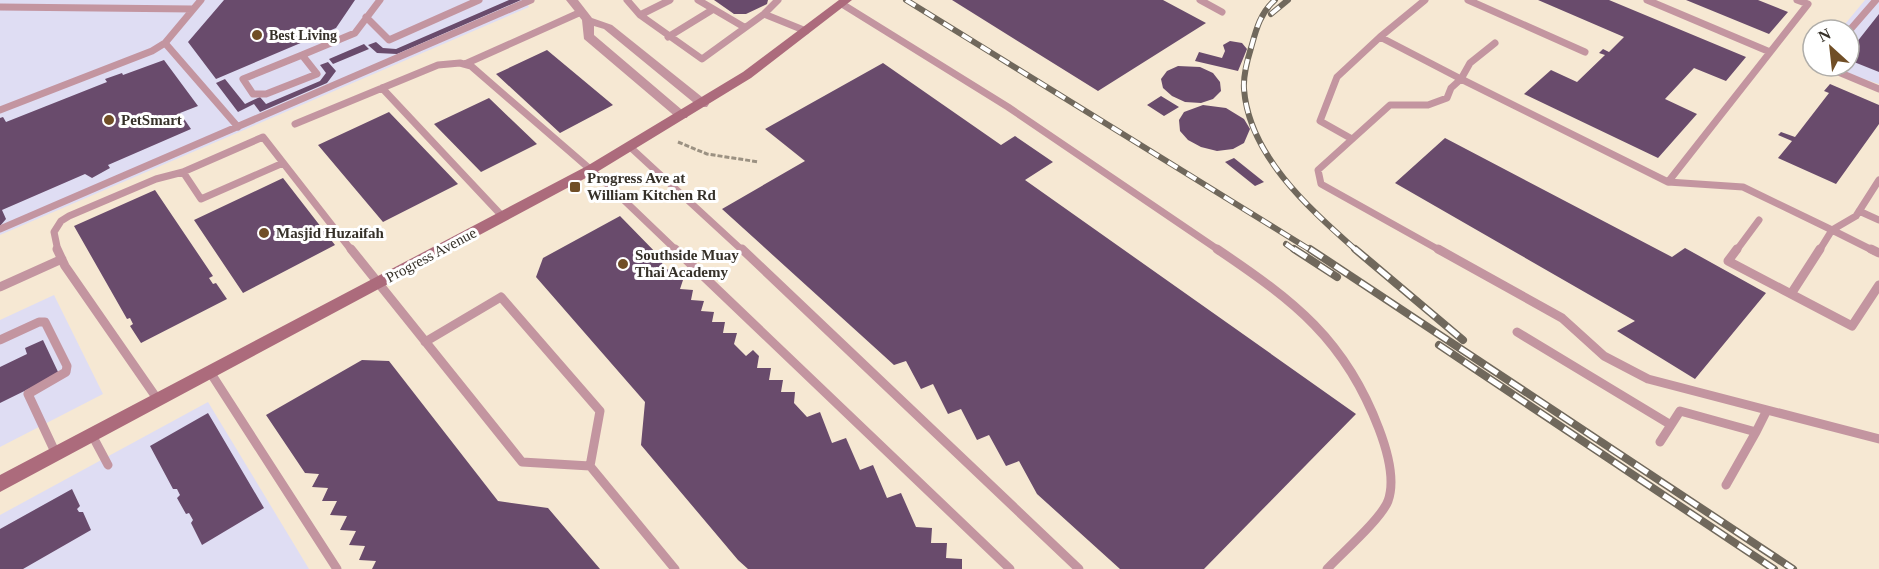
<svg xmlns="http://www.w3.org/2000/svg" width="1879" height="569" font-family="Georgia,serif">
	<rect width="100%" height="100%" fill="#f6e8d3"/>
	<!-- commercial -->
	<path fill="#dfddf3" d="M0,0H526L529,7L0,235Z
		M1865,0H1879V84L1825,66H1849V30H1840Z
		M54,295L103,394L0,447V320Z
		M208,402L309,569H0V515Z"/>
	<!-- building -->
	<path fill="#694b6c" d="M224,0H355L336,28L216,79L188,42Z
		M509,0H521L397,54L377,53L368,45L376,42L383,48L396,49Z
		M714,0H768L767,4L746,14H734Z
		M952,0H1163L1206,23L1098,91Z
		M1538,0H1609L1746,57L1726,81L1694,68L1665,99L1697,114L1658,158L1524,94L1551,70L1577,82L1605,55L1599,53L1603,49L1609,52L1624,37Z
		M1686,0H1758L1788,12L1769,34Z
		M1879,14V72L1849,60V52Z
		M1230,41L1242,43L1247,49L1238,71L1195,61L1199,52L1222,58L1225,51L1223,45Z
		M364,44L369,49L333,64L329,59Z
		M547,50L613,105L560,133L496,74Z
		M164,60L198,106L180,113L191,129L108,165L110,168L92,178L85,174L2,210L6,219L0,226V118L3,117L6,122L107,82L105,79L122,73L123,75Z
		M328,62L336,71L327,83L260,112L254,104L238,112L216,83L225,79L245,104L260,97L266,104L320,81L326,73L320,65Z
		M883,63L1001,145L1015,136L1053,162L1025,180L1356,414L1204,569H1120L1037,494L1019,461L1006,466L989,435L977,440L961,409L948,414L933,384L921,389L906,361L894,365L722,209L805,161L765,129Z
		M1178,66L1200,67L1213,73L1220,82L1221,91L1213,99L1201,103L1185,102L1172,96L1163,88L1161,79L1167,71Z
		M1830,84L1879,105V124L1836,184L1778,158L1792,141L1778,135L1781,132L1795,137L1829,93L1824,91Z
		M1161,96L1179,107L1164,116L1147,105Z
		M489,98L537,144L481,172L434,124Z
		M1203,105L1226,108L1244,119L1250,129L1244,143L1233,149L1217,151L1201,147L1188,140L1180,131L1179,120L1184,112Z
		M389,112L458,184L383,222L318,145Z
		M1445,138L1672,257L1685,248L1766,293L1695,379L1617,331L1635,321L1395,183Z
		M1234,158L1264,182L1255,186L1225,162Z
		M283,178L335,245L243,293L194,220Z
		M155,190L213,276L209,278L213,284L216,283L227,299L141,343L130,326L133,324L130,318L127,319L74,226Z
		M620,216L663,260L661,269L673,270L670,279L683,280L680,289L693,290L691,300L704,301L701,311L714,312L712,322H725L723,333H737L734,344L746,356L753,350L759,356L757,368H771L769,380H783L781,392H795L794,403L807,417L820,412L832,443L846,438L860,470L873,465L887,498L901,493L916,527L932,528L931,543H947L946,558L962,559V569H748L738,560L641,445L645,402L536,277L543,258Z
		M43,340L59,374L0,403V367L27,354L25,348Z
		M362,360L389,361L498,501L548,508L600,569H372L376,561L359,560L365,546L349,545L356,531L340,530L347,516L330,515L337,501H322L328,488L312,487L319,474L305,473L266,415Z
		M208,413L264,508L202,545L191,523L193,520L189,513L186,514L177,498L180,495L177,489H173L150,446Z
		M72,489L80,506L77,509L79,512H83L91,530L23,569H0V529Z"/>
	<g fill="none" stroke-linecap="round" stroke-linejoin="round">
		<!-- path -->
		<path stroke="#9b9182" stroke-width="3" stroke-dasharray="5 2" stroke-linecap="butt" d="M678,142L707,154L759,162"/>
		<!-- service-far1 -->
		<path stroke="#c395a0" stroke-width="7" d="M627,0L640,15L702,59L764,14L778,0
			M698,0L744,27
			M1200,0L1222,12
			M1468,0L1585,52
			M1647,0L1770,52
			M842,4L1008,107L1220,251
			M0,7L193,9
			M764,14L806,31
			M640,15L670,0
			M366,17L389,40L479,0
			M1849,31L1876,0
			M668,37L712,10
			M1380,37L1425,0
			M165,43L238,127
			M1495,43L1470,63L1461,79L1668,182L1743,187L1832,230L1819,251
			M302,55L317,74L266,94H253L243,79Z
			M302,55L355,33L380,0
			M465,64L581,12
			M1824,66L1879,89
			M382,88L503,217
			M0,110L152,51L165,43L201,0
			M295,124L438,65L460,63L471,66L605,182L677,251
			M1352,139L1320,121L1337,77L1380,37L1461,79L1451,88L1447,98L1428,105H1390L1318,170L1321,184L1441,251
			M629,146L743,251
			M283,163L201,199L183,172L263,137L352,251
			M1668,182L1808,4L1797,0
			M1859,211L1879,220
			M0,229L531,0
			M58,251L54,232L61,221L69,216L156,179L183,172
			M1736,251L1759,220
			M1874,251L1832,230L1856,216L1879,180"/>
		<!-- service -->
		<path stroke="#c395a0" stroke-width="9" d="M57,249L65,266L158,400
			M351,249L522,462L590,466L675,569
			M675,249L1010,569
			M742,249L1079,569
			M1217,249C1294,301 1345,339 1379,429C1387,450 1396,479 1388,501C1381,519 1342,553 1327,569
			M1438,249L1562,318L1604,356L1648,379L1879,439
			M1737,249L1728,261L1791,294L1820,249
			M1871,249L1879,253
			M0,287L62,259
			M1791,294L1852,326L1879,285
			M1517,332L1671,425L1660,442
			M0,340L39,322H45L67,366L66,372L28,394L56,454
			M425,342L501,297L600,411L590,466
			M210,372L337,569
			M1671,425L1680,411L1756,432L1726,485
			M1756,432L1767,410
			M92,435L108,465"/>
		<!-- tertiary -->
		<path fill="#c395a0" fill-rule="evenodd" d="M566,0H578L592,18L612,25L707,101L709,104L707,107H699L604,29L594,26V35L688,115L687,118H677L584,39L582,20Z"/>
		<!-- secondary -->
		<path fill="#ac6b7c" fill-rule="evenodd" d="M839,0H852L751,78L597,172L0,492V475L587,166L743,72Z"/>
		<defs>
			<path id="rail-far1" d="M906,0L1312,251
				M1275,0C1260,13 1256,30 1251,48C1247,61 1243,75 1244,89C1249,156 1310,209 1357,251
				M1271,14L1288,0
				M1286,244L1296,251"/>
			<path id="rail" d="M1294,249L1337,277
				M1310,249L1793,569
				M1355,249L1463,340
				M1439,345L1774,569"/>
		</defs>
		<!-- rail-far1 casing -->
		<use href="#rail-far1" stroke="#70685c" stroke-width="6"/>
		<!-- rail casing -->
		<use href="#rail" stroke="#70685c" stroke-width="8"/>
		<!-- rail-far1 -->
		<use href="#rail-far1" stroke="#fff" stroke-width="4" stroke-dasharray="11" stroke-linecap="butt"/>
		<!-- rail -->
		<use href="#rail" stroke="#fff" stroke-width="5" stroke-dasharray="15" stroke-linecap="butt"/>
	</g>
	<!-- markers -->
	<g fill="#704e26" stroke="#fff" stroke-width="2">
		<circle cx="257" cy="35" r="6"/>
		<circle cx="109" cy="120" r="6"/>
		<rect x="569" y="181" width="12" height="12" rx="3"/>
		<circle cx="264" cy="233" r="6"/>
		<circle cx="623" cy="264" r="6"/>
	</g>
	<g text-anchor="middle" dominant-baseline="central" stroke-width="6" stroke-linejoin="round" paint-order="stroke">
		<!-- far-poi labels -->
		<g font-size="14" font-weight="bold" fill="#363129" stroke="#fff" text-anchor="start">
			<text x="269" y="35">Best Living</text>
		</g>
		<!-- poi labels -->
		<g font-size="15" font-weight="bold" fill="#363129" stroke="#fff" text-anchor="start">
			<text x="121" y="120">PetSmart</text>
			<text x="587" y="178">Progress Ave at<tspan x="587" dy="17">William Kitchen Rd</tspan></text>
			<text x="276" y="233">Masjid Huzaifah</text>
			<text x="635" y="255">Southside Muay<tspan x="635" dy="17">Thai Academy</tspan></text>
		</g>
		<!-- street labels -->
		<g font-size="15" fill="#363129" stroke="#fff">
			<text transform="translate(431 255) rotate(-28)">Progress Avenue</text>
		</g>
	</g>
	<!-- north arrow -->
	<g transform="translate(1831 48) rotate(333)"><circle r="28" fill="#ffffff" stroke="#afada9" stroke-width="1.5"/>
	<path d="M0-4.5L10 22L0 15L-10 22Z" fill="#704e26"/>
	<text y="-9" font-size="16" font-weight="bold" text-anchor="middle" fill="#363129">N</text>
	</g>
</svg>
